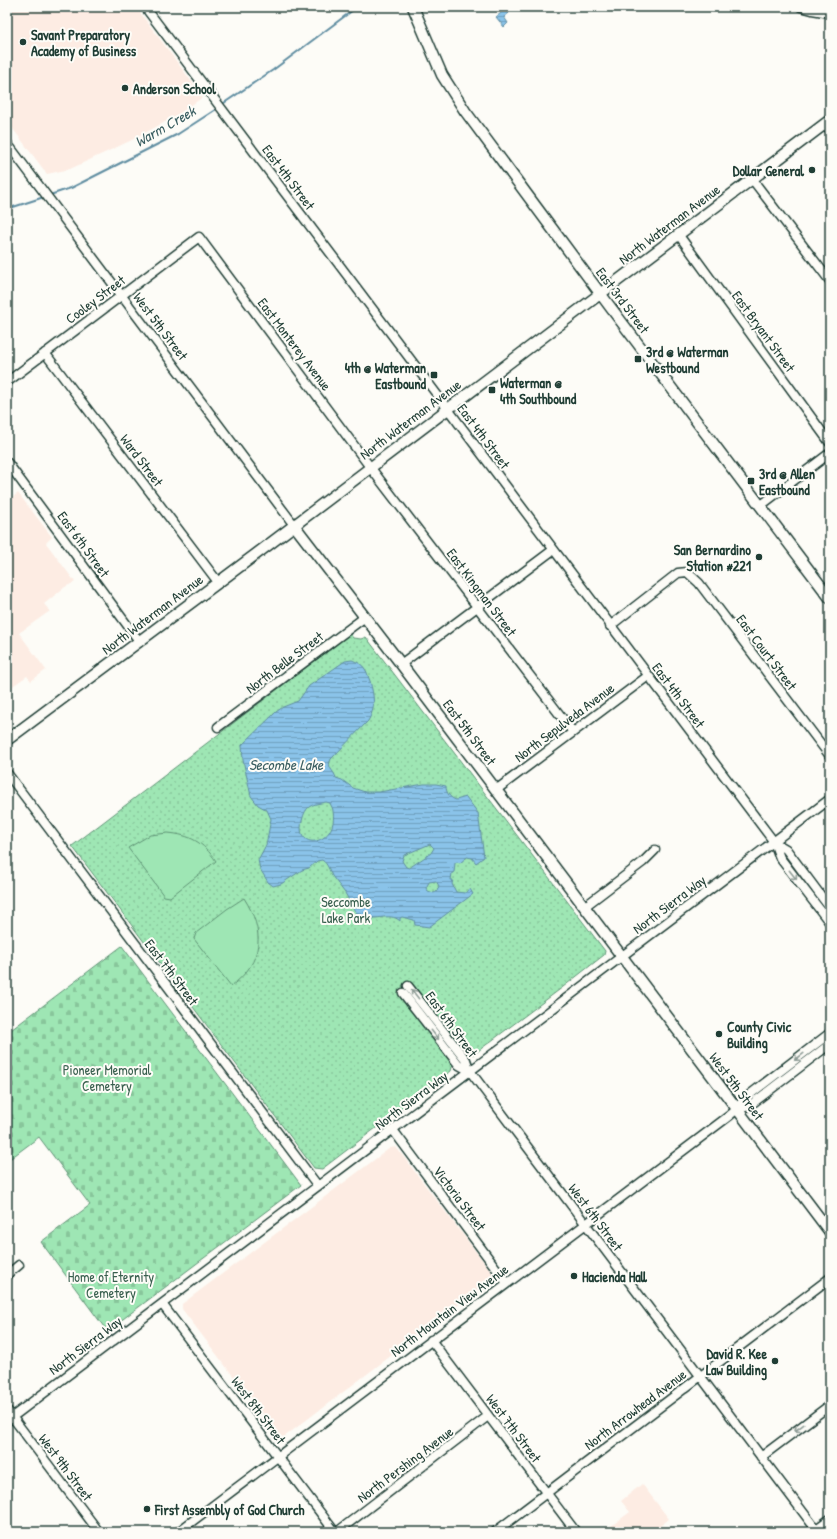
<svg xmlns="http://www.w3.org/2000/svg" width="837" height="1539" font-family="'Patrick Hand',sans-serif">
	<defs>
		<pattern id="cemetery-stones" width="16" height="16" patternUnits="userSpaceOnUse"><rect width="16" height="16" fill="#9ee6b4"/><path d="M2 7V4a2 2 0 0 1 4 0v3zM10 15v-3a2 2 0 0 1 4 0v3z" fill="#88c69b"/></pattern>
		<pattern id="park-dots" width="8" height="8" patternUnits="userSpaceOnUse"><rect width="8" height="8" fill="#9ee6b4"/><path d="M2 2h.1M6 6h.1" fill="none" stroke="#88c69b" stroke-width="1.8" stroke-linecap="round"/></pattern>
		<pattern id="water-rules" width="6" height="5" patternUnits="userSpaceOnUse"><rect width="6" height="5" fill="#8ac3e9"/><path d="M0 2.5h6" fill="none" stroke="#70a0be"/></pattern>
	</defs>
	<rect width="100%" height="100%" fill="#fdfcf7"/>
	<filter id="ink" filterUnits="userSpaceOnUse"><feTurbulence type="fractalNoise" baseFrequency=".025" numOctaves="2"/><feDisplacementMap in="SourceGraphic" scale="8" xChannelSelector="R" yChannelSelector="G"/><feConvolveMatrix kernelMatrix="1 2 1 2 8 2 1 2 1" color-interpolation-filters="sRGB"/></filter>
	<g filter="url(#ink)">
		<!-- built -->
		<path fill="#fdece3" d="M7,7H136L203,97L176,116L132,140L70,169L47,174L7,121Z
			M18,493L52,537L46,543L75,582L65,587L44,604L50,611L19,633L46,670L31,681L27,676L7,690V502Z
			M396,1147L493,1274L491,1280L284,1437L279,1436L182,1309V1304L390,1148Z
			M642,1484L669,1519L653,1532H603L630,1512L621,1501Z"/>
		<!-- cemetery -->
		<path fill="url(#cemetery-stones)" stroke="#5e9274" d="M122,946L301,1185L107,1331L41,1242L90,1205L39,1137L7,1161V1033Z"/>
		<!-- park -->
		<path fill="url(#park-dots)" stroke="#5e9274" d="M350,634L353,638L361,639L366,637L605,951L604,955L563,987L474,1054H469L452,1067L451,1071L322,1169L314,1168L72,846Z"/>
		<!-- garden -->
		<path fill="#9ee6b4" stroke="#5e9274" d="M168,833C190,835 203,842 216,861L170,897L164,896L128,848L150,835Z
			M244,898C265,931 264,962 231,986L194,939L196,933L227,909Z"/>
		<!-- water -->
		<path fill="url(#water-rules)" stroke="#5f8da1" fill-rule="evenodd" d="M506,9L509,13L504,17L508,23L504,27L496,17Z
			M352,660C357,662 362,664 365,669C368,673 368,677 370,681C374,696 376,708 368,721L331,759C326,768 334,770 336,778L342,780L353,788L365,792H379L424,784H436L446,786C446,793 450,798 456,800L466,797L478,813L484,857L476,863L472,858L467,857L460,863L457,862L455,863L454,872L452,873L451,880H453L452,884L456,892L465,893L470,889L473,894L429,927L415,925L414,920L402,917L400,918V921C390,911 372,923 361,916C352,911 350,901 345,893C341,887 336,882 332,876C329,870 328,864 322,860L317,861L309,868L302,870L281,884L273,886L268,882L260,869L258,860L266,845L271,819L267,810L258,805L251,796L243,760L242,745L276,712L283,707L298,701L309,686L345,661ZM326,802L330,803C331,806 333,808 333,811C339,845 294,853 302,821C306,804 312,805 326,802ZM430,844L434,848L431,853L409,868L406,867L402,861L404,855ZM436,881L439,886L437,891L434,893L428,891L426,888L429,882Z"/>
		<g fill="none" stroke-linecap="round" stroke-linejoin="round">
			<!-- stream -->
			<path stroke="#5f8da1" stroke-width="2" d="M221,105L273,70L357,7
				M50,195L71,188L178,134L218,108
				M7,209L44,197"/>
			<defs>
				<path id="minor" d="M145,7L774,842L780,858L830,923
					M801,7L812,10L830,13
					M7,143L294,525
					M752,179L830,281
					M678,234L830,443
					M45,353L218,582
					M7,382L199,237L370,467L573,732
					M7,462L139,641
					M760,506L830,453
					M610,626L678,573L687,572L699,583L830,756
					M401,664L553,550
					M218,727L365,617
					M7,773L318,1186
					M496,790L648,676
					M774,842L786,849L830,908
					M584,907L643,862L655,850
					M408,986L466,1060L470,1071L818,1532
					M403,993L459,1065L470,1071
					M737,1109L749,1106L830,1044
					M393,1130L507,1283
					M7,1275L19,1265
					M162,1304L335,1532
					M431,1340L576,1532
					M7,1410L99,1532
					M7,1421L830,799
					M761,1457L830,1405
					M178,1532L729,1116L737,1109L744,1099L830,1033
					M337,1532L488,1416
					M495,1532L830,1278
					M812,1532L830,1519"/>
				<path id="major" d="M413,7L442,75L465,111L611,308L830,598
					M294,525L401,664L830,1232
					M7,740L255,555L830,120"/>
			</defs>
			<!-- minor casing -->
			<use href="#minor" stroke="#1f3d34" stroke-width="11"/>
			<!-- major casing -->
			<use href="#major" stroke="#1f3d34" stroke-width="13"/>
			<!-- minor -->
			<use href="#minor" stroke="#fdfcf7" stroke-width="8"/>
			<!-- major -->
			<use href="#major" stroke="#fdfcf7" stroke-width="10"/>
		</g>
		<!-- one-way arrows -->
		<defs><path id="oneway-shaft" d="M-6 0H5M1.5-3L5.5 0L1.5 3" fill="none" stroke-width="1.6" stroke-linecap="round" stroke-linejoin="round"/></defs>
		<g stroke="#8e9c96">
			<use href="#oneway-shaft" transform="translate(793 875) rotate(52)"/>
			<use href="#oneway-shaft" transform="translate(415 994) rotate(-128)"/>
			<use href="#oneway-shaft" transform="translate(435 1035) rotate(52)"/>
			<use href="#oneway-shaft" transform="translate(799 1057) rotate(143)"/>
			<use href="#oneway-shaft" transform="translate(799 1428) rotate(143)"/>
		</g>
	</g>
	<!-- markers -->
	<g fill="#1f3d34" stroke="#fdfcf7" stroke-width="1.5">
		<circle cx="23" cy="42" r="4"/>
		<circle cx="125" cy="88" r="4"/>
		<circle cx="812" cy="170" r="4"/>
		<rect x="634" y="355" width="8" height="8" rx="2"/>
		<rect x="430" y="371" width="8" height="8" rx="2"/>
		<rect x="488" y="386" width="8" height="8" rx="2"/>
		<rect x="747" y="477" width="8" height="8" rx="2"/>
		<circle cx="759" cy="557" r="4"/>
		<circle cx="719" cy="1034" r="4"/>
		<circle cx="574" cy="1276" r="4"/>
		<circle cx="775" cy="1361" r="4"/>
		<circle cx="147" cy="1509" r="4"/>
	</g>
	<g text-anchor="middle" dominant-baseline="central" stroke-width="4" stroke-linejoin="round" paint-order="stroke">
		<!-- poi labels -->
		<g font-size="14" font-weight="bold" fill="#1f3d34" stroke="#fdfcf7" text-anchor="start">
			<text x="31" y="34">Savant Preparatory<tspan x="31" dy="16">Academy of Business</tspan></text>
			<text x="133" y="88">Anderson School</text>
			<text x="804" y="170" text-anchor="end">Dollar General</text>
			<text x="646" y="351">3rd @ Waterman<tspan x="646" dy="16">Westbound</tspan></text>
			<text x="426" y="367" text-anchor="end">4th @ Waterman<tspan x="426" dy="16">Eastbound</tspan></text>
			<text x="500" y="382">Waterman @<tspan x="500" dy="16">4th Southbound</tspan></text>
			<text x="759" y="473">3rd @ Allen<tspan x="759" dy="16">Eastbound</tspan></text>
			<text x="751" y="549" text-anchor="end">San Bernardino<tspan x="751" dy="16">Station #221</tspan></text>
			<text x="727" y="1026">County Civic<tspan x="727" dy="16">Building</tspan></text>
			<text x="582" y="1276">Hacienda Hall</text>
			<text x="767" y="1353" text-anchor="end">David R. Kee<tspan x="767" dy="16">Law Building</tspan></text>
			<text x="155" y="1509">First Assembly of God Church</text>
		</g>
		<!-- street labels -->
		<g font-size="14" fill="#1f3d34" stroke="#fdfcf7">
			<text transform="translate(289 177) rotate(53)">East 4th Street</text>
			<text transform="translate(669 224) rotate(-37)">North Waterman Avenue</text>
			<text transform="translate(95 299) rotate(-37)">Cooley Street</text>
			<text transform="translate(623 300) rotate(53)">East 3rd Street</text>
			<text transform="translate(161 326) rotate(53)">West 5th Street</text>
			<text transform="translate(764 331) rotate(54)">East Bryant Street</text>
			<text transform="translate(295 344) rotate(53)">East Monterey Avenue</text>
			<text transform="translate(410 419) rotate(-37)">North Waterman Avenue</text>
			<text transform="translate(484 436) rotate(53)">East 4th Street</text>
			<text transform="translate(142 460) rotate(53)">Ward Street</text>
			<text transform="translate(84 544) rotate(54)">East 6th Street</text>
			<text transform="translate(482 592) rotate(53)">East Kingman Street</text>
			<text transform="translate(152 614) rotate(-37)">North Waterman Avenue</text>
			<text transform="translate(767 652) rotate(53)">East Court Street</text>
			<text transform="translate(284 662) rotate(-37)">North Belle Street</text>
			<text transform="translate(679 695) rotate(53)">East 4th Street</text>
			<text transform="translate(564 722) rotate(-37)">North Sepulveda Avenue</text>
			<text transform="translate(470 732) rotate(53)">East 5th Street</text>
			<text transform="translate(669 904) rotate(-37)">North Sierra Way</text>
			<text transform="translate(172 972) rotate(53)">East 7th Street</text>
			<text transform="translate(452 1024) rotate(54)">East 6th Street</text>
			<text transform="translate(737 1086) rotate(53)">West 5th Street</text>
			<text transform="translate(411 1100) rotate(-37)">North Sierra Way</text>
			<text transform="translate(460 1198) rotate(53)">Victoria Street</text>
			<text transform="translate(596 1217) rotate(53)">West 6th Street</text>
			<text transform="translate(449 1310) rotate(-37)">North Mountain View Avenue</text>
			<text transform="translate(85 1345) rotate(-37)">North Sierra Way</text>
			<text transform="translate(635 1409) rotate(-37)">North Arrowhead Avenue</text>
			<text transform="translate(259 1410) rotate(53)">West 8th Street</text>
			<text transform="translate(514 1428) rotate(53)">West 7th Street</text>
			<text transform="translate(405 1464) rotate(-37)">North Pershing Avenue</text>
			<text transform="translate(66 1467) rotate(53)">West 9th Street</text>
		</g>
		<!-- park labels -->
		<g font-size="14" fill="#385f4e" stroke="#fdfcf7">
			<text x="346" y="901">Seccombe<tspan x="346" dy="16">Lake Park</tspan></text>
			<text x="107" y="1069">Pioneer Memorial<tspan x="107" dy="16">Cemetery</tspan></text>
			<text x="111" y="1276">Home of Eternity<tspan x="111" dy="16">Cemetery</tspan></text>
		</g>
		<!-- water labels -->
		<g font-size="15" font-style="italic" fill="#3a5e61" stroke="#fdfcf7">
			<text transform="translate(165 126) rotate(-30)">Warm Creek</text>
			<text x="286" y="764">Secombe Lake</text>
		</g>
	</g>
	<!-- margin -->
	<rect width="837" height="1539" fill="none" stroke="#fdfcf7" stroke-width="24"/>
	<rect x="12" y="12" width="813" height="1515" fill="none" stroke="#1f3d34" stroke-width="1.5" filter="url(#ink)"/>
</svg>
